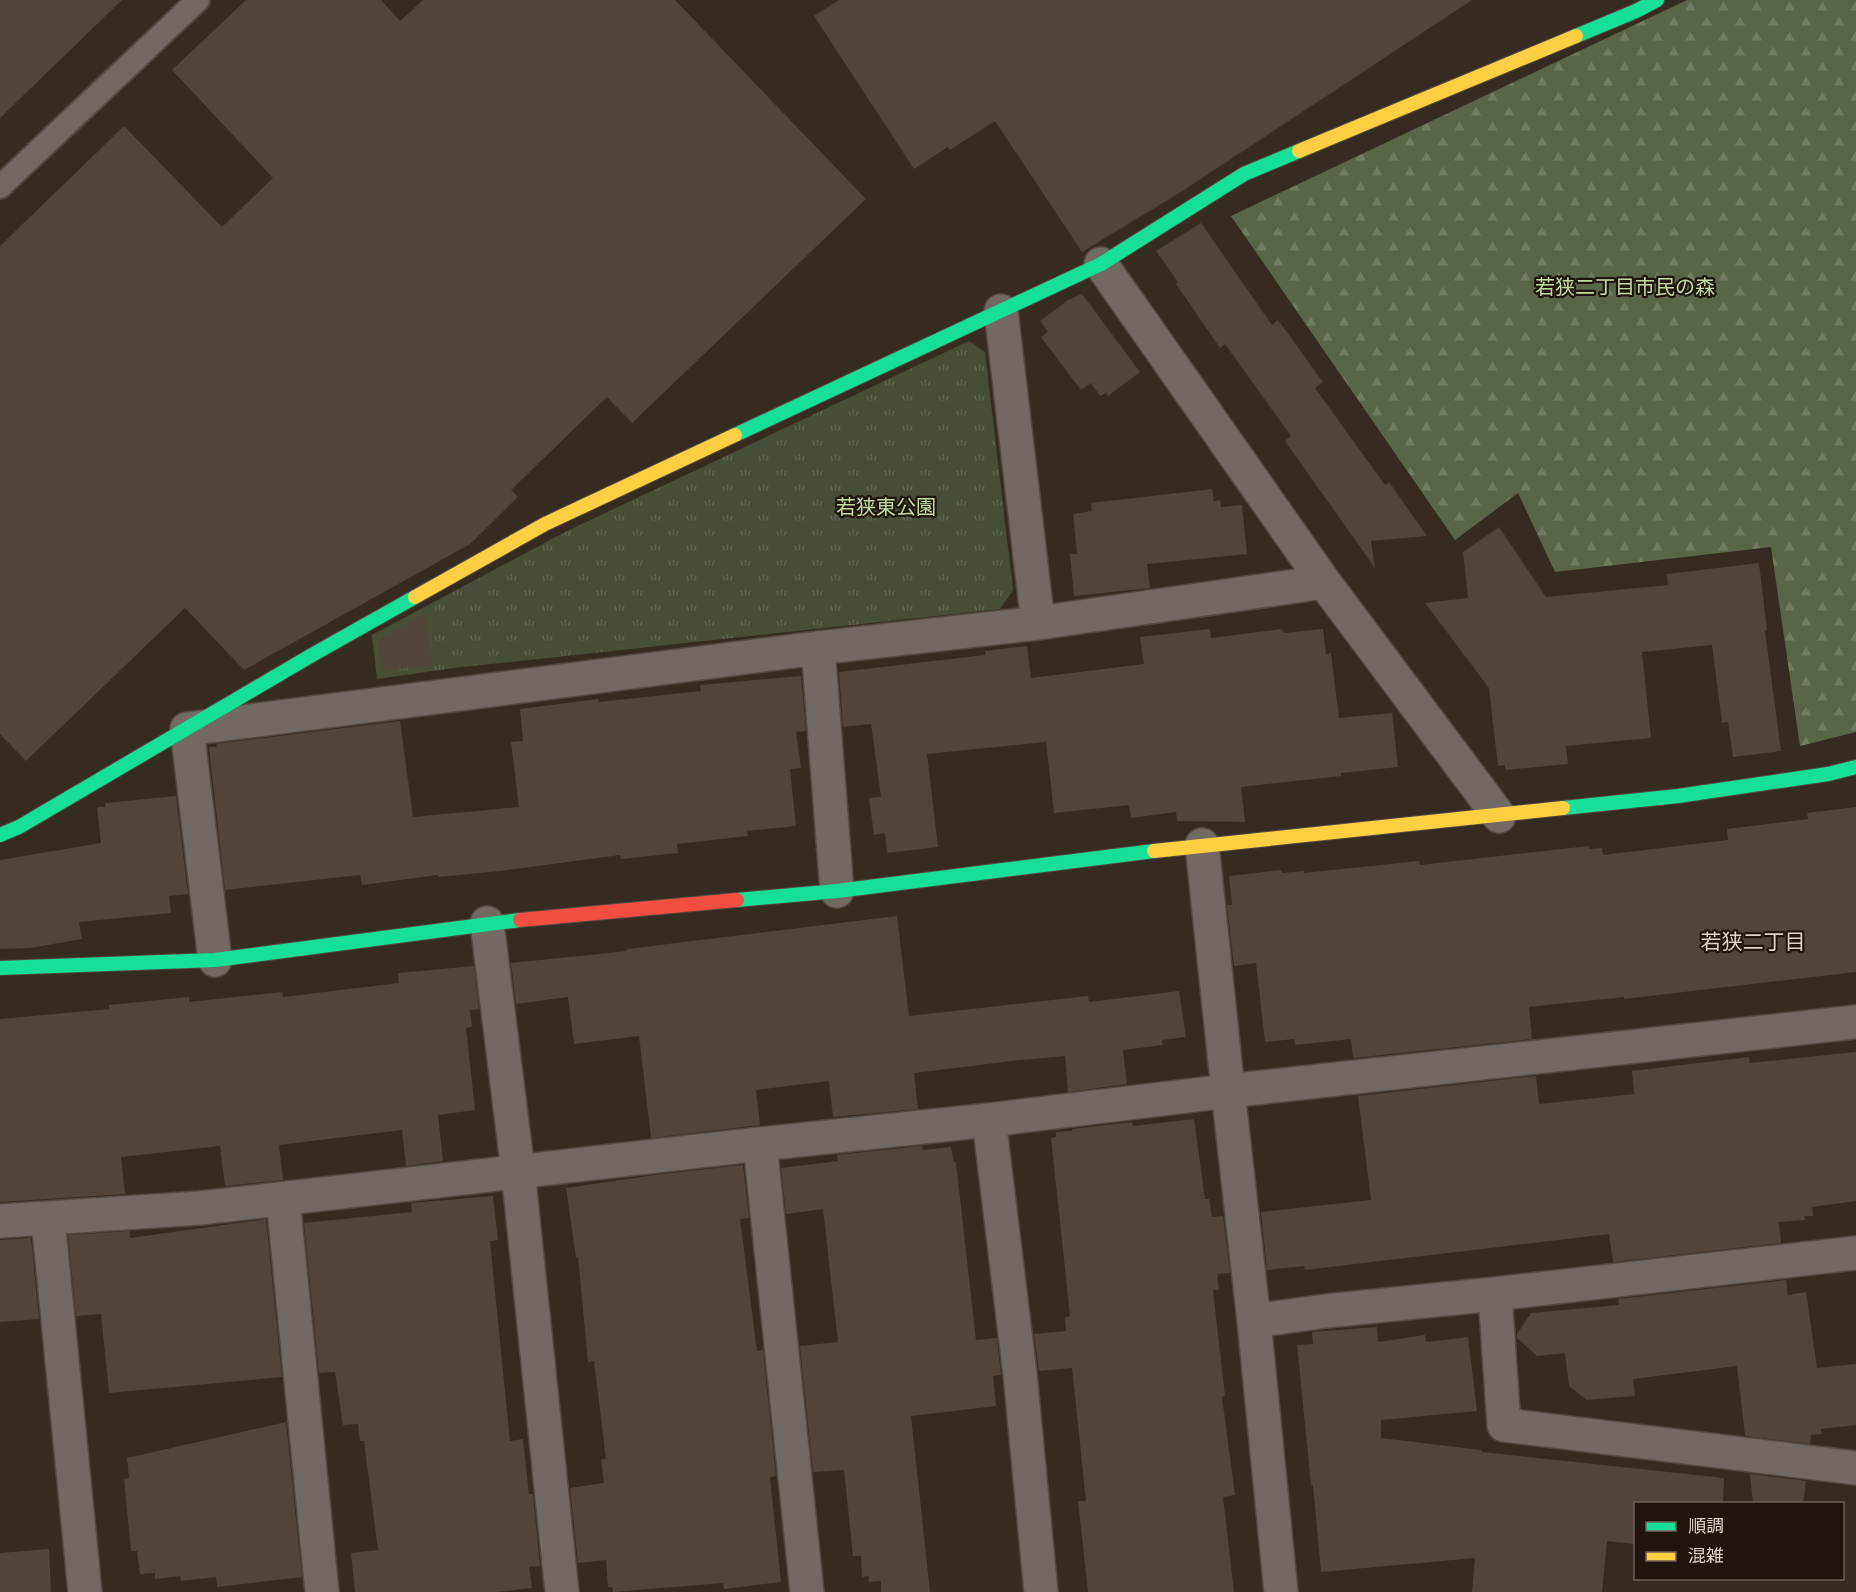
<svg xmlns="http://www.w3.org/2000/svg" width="1856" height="1592" font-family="'Archivo Narrow','Noto Sans JP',sans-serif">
	<defs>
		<pattern id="forest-firs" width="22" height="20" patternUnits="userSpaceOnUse" patternTransform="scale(1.5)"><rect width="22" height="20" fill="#596646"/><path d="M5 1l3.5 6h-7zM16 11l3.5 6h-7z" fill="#707b5f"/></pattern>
		<pattern id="park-tufts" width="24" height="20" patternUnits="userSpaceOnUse" patternTransform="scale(1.5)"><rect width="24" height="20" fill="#464e37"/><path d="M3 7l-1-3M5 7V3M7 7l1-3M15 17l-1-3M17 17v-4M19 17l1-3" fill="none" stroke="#606652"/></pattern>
	</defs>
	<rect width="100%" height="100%" fill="#362b21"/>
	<!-- forest -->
	<path fill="url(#forest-firs)" d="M1687,0H1856V732L1800,746L1771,547L1555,572L1518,493L1455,540L1231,216Z"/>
	<!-- park -->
	<path fill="url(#park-tufts)" d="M969,341L985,352L1013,590L1000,609L454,668L377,679L372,635L565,532Z"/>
	<!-- building -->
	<path fill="#50443b" d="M0,0H122L0,118Z
		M246,0H381L400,21L423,0H675L866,199L632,423L607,397L511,490L518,497L470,544L244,670L185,608L26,761L0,734V246L124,126L222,227L273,178L172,70Z
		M839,0H1472L1181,192L1082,252L995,121L950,150L948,147L914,169L814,16Z
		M1201,223L1272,325L1278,320L1323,382L1315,388L1385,485L1389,482L1427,536L1371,541L1375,568L1285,441L1291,436L1225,344L1220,348L1176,284L1178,282L1156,251Z
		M1082,294L1140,372L1108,396L1106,393L1100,396L1091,383L1081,390L1041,337L1048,332L1040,321L1068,300Z
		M1212,489L1214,501L1220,500L1221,507L1242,505L1247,554L1147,564L1150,588L1074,596L1070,554H1077L1073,514L1092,511L1091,503Z
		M1499,527L1546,597L1668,585L1667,574L1759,563L1767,630L1765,631L1781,751L1733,757L1728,722L1722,723L1712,645L1642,652L1651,738L1566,746L1568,764L1505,770V765L1498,766L1489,688L1425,603L1468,598L1463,552Z
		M426,613L432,666L381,671L378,640Z
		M1210,629L1211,638L1282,629L1284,633L1323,629L1326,654L1331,653L1339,718L1392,713L1398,767L1341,773V776L1241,787L1245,822L1177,821L1176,812L1131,818L1129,805L1054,813L1046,742L927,754L938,847L887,853L885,833L874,835L869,798L881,797L871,724L843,727L839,672L985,655V651L1027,646L1031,678L1144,664L1140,637Z
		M801,676L806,731L796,732L801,768L790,769L796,826L747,831L748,836L677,844L678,853L621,859L620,855L500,871L438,877V875L362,885L360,875L225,890L209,747H217L216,744L400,721L413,817L519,807L511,742L523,741L520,709L598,699L599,702L701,691L700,685Z
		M176,796L188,894L169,896L171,913L79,922L82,939L30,948L0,949V860L101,843L97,807H105V803Z
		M1856,807V972L1624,999V997L1529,1007L1532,1039L1353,1058L1351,1039L1295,1045L1294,1039L1265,1042L1256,963L1234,966L1227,905H1232L1229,876L1281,870L1282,873L1304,871V873L1419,861L1420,865L1589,846V849L1602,848L1603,855L1728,840L1727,829L1808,819L1807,813Z
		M897,916L909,1016L1088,996L1089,1002L1179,991L1186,1037L1162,1040L1163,1045L1123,1050L1127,1084L1068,1092L1065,1056L1012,1061L914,1073L918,1109L833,1117L829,1081L756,1090L760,1125L651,1138L639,1036L574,1044L568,997L516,1004L511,963L627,951V949Z
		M474,966L479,1009L470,1010L472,1027L466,1028L475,1110L438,1115L443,1161L406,1166L402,1130L279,1145L283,1180L225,1186L220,1146L121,1157L125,1194L0,1202V1019L109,1009V1005L189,997V1002L282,992L283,997L399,983L398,973Z
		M1856,1052V1201L1812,1207L1813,1216H1804L1805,1220L1779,1222L1781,1243L1613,1262L1609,1234L1305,1270L1304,1266L1267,1270L1261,1212L1371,1200L1358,1096L1536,1076L1539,1104L1634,1094L1632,1071L1749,1057L1750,1063Z
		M1194,1119L1205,1199H1209L1212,1217L1223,1216L1230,1273L1217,1274L1219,1290H1213L1225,1396L1222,1397L1235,1495L1223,1497L1234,1592H1088L1078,1501H1086L1072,1368L1039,1371L1034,1334L1066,1331L1065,1317L1070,1316L1051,1138L1056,1137V1132L1072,1131V1129L1132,1122L1133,1126Z
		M922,1146L923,1150L951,1147L954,1162H956L976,1340L997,1338L1001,1375L993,1376L996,1406L911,1416L930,1592H881V1581L869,1582V1576L862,1577L861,1556H853L844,1470L813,1472L800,1346L838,1342L823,1209L786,1214L781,1168L838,1161L837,1155Z
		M743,1165L749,1218L740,1219L757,1351L763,1350L776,1476L770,1477L781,1582L724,1589L723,1583L613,1592L612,1587H608L606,1560L578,1563L570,1488L604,1483L601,1459H606L594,1361L588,1362L578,1257L576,1258L566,1188L655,1175Z
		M493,1196L498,1240L490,1241L510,1441L523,1439L529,1494H533L540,1566L529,1567L532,1588L497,1592H355L351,1553L378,1550L364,1441H360L358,1424L343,1425L335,1372L319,1373L304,1223L412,1212L411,1203Z
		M266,1219L282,1377L109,1393L101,1314L76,1316L68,1235L130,1231V1238Z
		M31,1238L39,1319L0,1322V1240Z
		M1786,1280L1788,1295L1806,1292L1817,1368L1856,1364V1425L1821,1429V1434L1811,1435L1810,1444L1745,1436L1737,1366L1633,1379L1635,1396L1587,1400L1569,1386L1565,1353L1537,1356L1517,1338V1334L1531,1313L1619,1305L1618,1299Z
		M1377,1327L1378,1342L1425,1335L1426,1342L1468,1337L1477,1411L1381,1420V1438L1481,1450L1482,1452L1724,1478L1723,1503H1635V1544L1607,1541L1602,1592H1472L1475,1558L1321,1572L1313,1485H1311L1297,1345L1313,1344L1312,1332Z
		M286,1422L302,1577L217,1587L216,1577L181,1581L180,1576L155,1579V1573L140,1574L137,1551H131L124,1479L129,1478L127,1458Z
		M1750,1474L1806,1481L1803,1503H1753Z
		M49,1549L51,1592H0V1553Z"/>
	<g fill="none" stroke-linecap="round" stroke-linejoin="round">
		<defs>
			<path id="lane" d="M0,187L198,0"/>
			<path id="street" d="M1101,264L1324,582L1499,816
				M1001,311L1038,623L1324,582
				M818,648L837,891
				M487,923L518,1171L562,1592
				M215,960L187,729L818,648L1038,623
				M760,1144L807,1592
				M283,1199L322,1592
				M48,1219L85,1592
				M0,1221L200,1208L760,1144L989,1120
				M1495,1294L1856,1253
				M1254,1321L1326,1311L1495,1294L1504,1425L1856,1468
				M1041,1592L1020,1374L989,1120L1228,1091L1202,845
				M1281,1592L1254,1321L1228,1091L1856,1022"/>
			<path id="fast" d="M1576,36L1636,11L1657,0
				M735,435L1101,264L1244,174L1299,151
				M1563,808L1678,796L1828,774L1856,767
				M0,835L19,827L312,655L415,597
				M737,900L837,891L1154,851
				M0,968L215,960L520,920"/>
			<path id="slow" d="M1299,151L1576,36
				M415,597L545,524L735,435
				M1154,851L1563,808"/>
			<path id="jam" d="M520,920L737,900"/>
		</defs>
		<!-- lane casing -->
		<use href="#lane" stroke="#534940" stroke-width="26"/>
		<!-- street casing -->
		<use href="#street" stroke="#534940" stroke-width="36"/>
		<!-- fast casing -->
		<use href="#fast" stroke="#534940" stroke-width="16"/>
		<!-- slow casing -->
		<use href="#slow" stroke="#534940" stroke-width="16"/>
		<!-- jam casing -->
		<use href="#jam" stroke="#534940" stroke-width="16"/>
		<!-- lane -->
		<use href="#lane" stroke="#726962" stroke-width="22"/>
		<!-- street -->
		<use href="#street" stroke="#726962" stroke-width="33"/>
		<!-- fast -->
		<use href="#fast" stroke="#16e098" stroke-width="14"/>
		<!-- slow -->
		<use href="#slow" stroke="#ffcf43" stroke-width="14"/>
		<!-- jam -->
		<use href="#jam" stroke="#f24e42" stroke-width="14"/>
	</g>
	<g text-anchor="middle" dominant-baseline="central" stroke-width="4.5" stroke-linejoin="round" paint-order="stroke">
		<!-- park labels -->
		<g font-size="20" fill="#c2dda0" stroke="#1f150d">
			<text x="1625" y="286">若狭二丁目市民の森</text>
			<text x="886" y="506">若狭東公園</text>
		</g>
		<!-- neighbourhood labels -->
		<g font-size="21" fill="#dfd1c6" stroke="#1f150d">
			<text x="1753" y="941">若狭二丁目</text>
		</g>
	</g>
	<!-- legend -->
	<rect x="1634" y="1502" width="210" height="78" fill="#1f150d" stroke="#6c6057" stroke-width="1.5"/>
	<rect x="1646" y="1522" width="30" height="9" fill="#16e098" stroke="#6c6057" stroke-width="1.5"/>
	<text x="1688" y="1532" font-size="18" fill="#dfd1c6">順調</text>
	<rect x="1646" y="1552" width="30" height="9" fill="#ffcf43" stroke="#6c6057" stroke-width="1.5"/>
	<text x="1688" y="1562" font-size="18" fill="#dfd1c6">混雑</text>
</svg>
